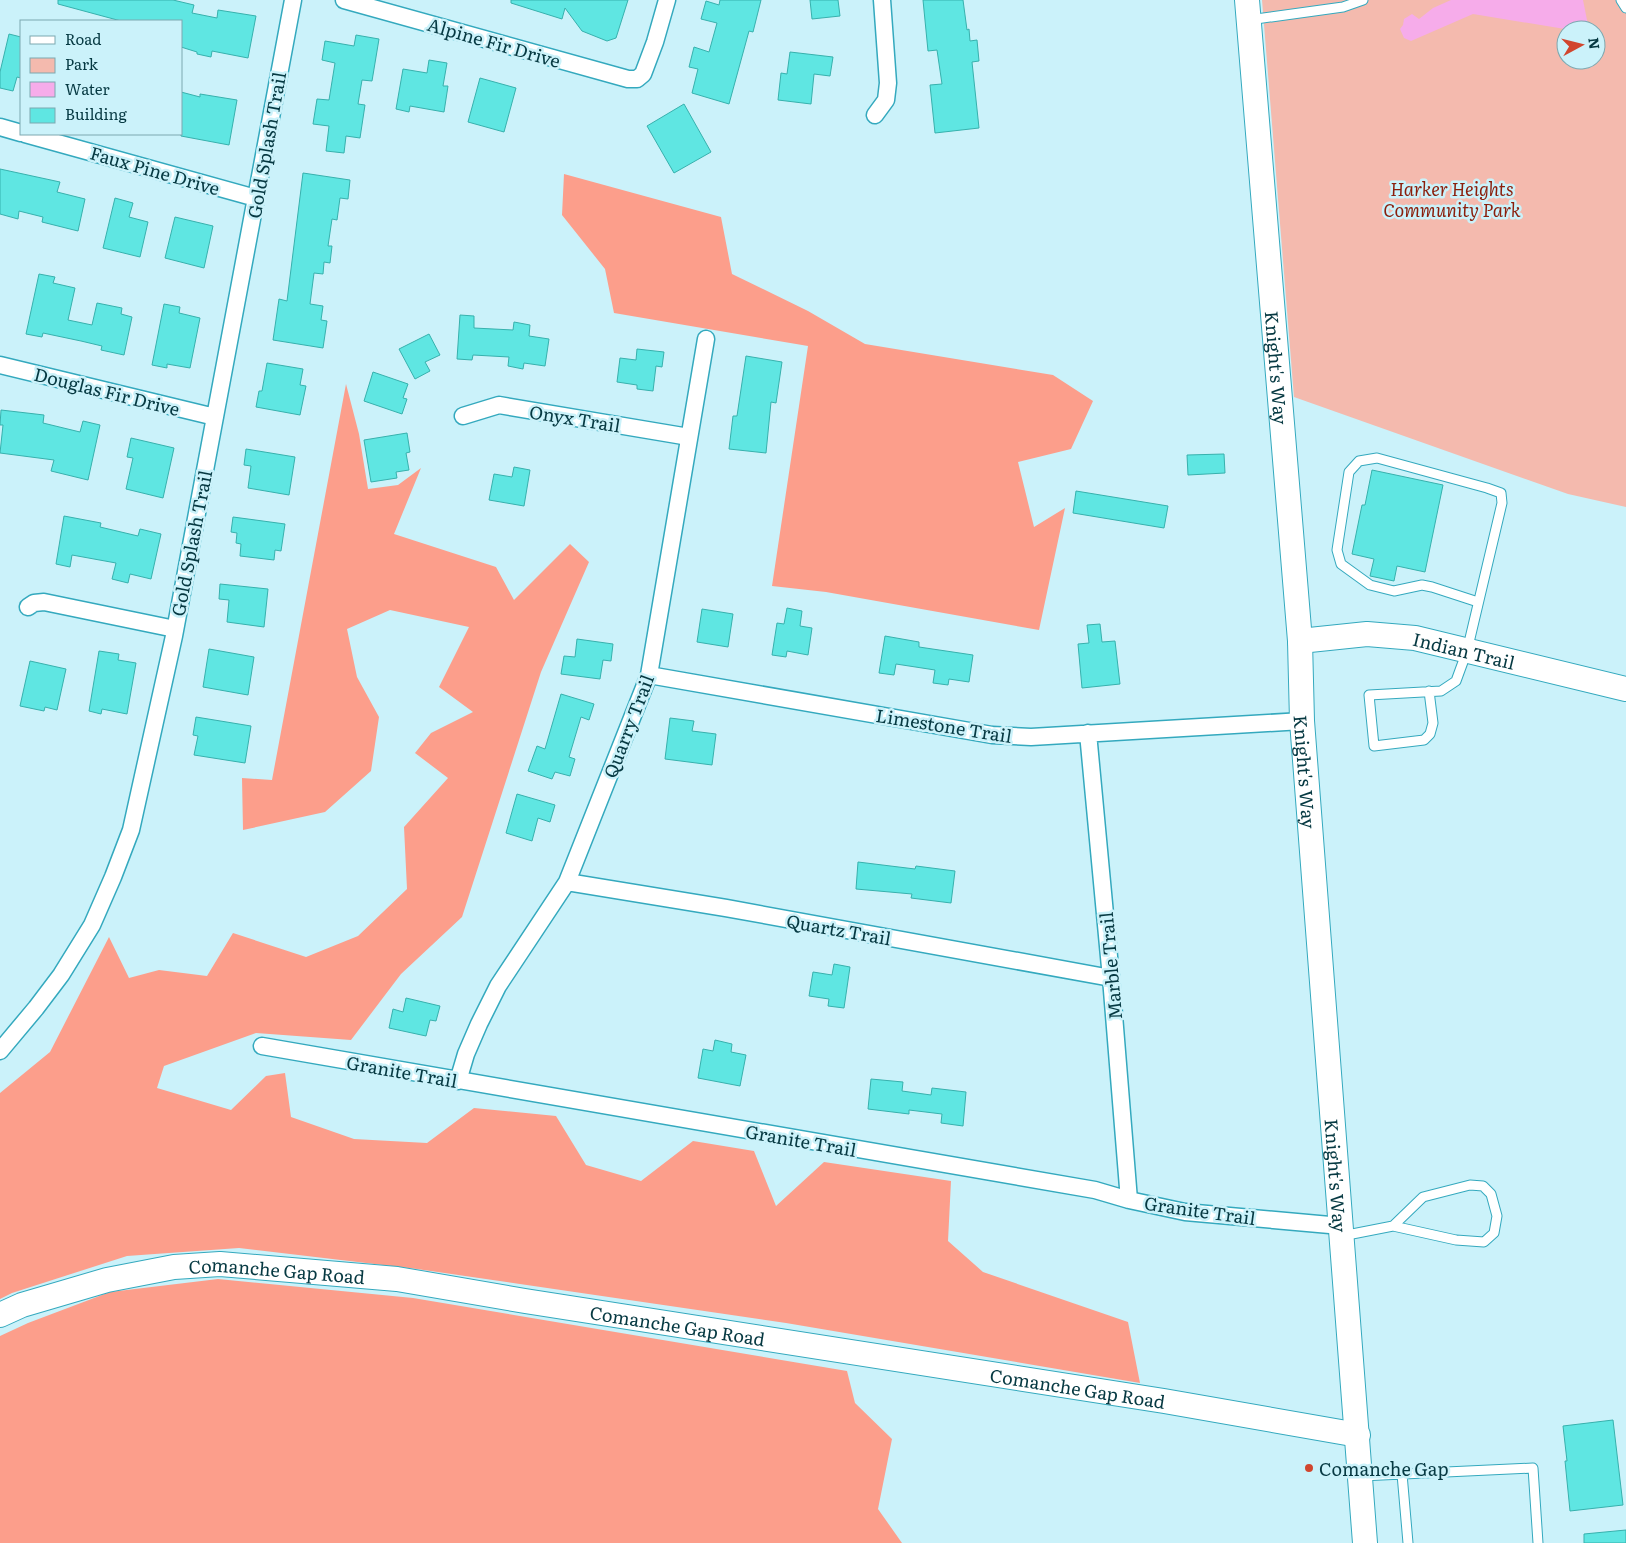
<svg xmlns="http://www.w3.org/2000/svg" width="1626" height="1543" font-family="Literata,serif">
	<rect width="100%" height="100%" fill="#cbf2fa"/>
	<!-- green -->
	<path fill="#f4baae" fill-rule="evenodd" d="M1262,0H1626V507L1568,494L1294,397ZM1566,30H1596V60H1566Z"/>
	<!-- forest -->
	<path fill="#fc9e8b" d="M564,174L721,217L732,274L808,311L865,344L1053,375L1093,401L1071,449L1018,462L1034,527L1065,508L1039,630L826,592L772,586L808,346L614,313L605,269L562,215Z
		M346,384L359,434L368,489L398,485L421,468L394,534L496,567L514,600L570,544L589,562L541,672L462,917L401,974L351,1040L256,1033L164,1066L157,1088L231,1110L266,1076L285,1073L291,1117L354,1139L427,1143L474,1108L556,1116L586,1165L641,1181L693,1141L754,1151L776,1206L824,1162L951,1181L948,1241L983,1272L1128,1322L1140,1383L786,1323L417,1269L239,1248L127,1256L12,1293L0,1299V1093L50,1052L109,937L129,978L159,970L207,976L233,933L306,957L358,936L407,889L404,827L448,778L415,753L431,733L473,712L439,687L469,627L390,610L347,629L357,677L379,717L371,771L325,812L243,830L242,778L272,780Z
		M218,1279L413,1298L847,1371L855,1403L892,1439L878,1509L902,1543H0V1336L28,1323L110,1292Z"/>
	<!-- water -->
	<path fill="#f6acea" d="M1451,0H1583L1588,25L1586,30H1571L1473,14L1411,41L1404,38L1400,29L1403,25L1404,19L1412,14L1419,19L1433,8Z"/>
	<!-- building -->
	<path fill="#5fe6e2" stroke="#37b1ad" d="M58,0H173L194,5L192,13L217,18L218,10L256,16L248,58L212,51L211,57L197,54V52L181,47V21H121L58,4Z
		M511,0H628L616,38L607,41L582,31L565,8L562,19L511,3Z
		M720,0H761L753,32L749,31L729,104L692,93L698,69L689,67L694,47L709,52L717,23L701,19L706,1L719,5Z
		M810,0H838L840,16L812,19Z
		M923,0H963L967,30L969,29L970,41L977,40L979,61L972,62L979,128L935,133L930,85L942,84L937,50L928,51Z
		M9,34L21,37V78L17,77L13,91L0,88V72Z
		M356,35L379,39L372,81L362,80L358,104L365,105L360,138L346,136L344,153L326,151L329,126L313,124L317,99L329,100L335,63L322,60L325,41L354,46Z
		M790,52L833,57L830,76L814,74L811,104L778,100L781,73L787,74Z
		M429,60L447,63L443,86H448L444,112L410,106L409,112L396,109L403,69L427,73Z
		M480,78L516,88L504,132L468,122Z
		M181,92L200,97V94L237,100L229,145L181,136Z
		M684,104L711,152L674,173L647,126Z
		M0,169L60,182L57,192L85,199L78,231L42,222L43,217L19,211L18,219L0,214Z
		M303,173L350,180L348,199L340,198L337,220L332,219L328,246H332L330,263L324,262L323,274L314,273L310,304L323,306L321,320L327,321L323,348L273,340L279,299L287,301Z
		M115,198L133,203L129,217L148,222L140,257L103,248Z
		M175,217L213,226L204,268L165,258Z
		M39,274L55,277L53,283L75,288L68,320L92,325L97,303L122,308L121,314L132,317L124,355L101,350L102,346L81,341L43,333L42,337L26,334Z
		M164,304L180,307L179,313L200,318L190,368L167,364V368L152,365Z
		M460,315L474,316V328L513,330L514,322L530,325L529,336L549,339L545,366L524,363L523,369L508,366L509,357L473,355L472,360L457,359Z
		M429,334L440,355L425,362L430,371L415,379L399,349Z
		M637,349L664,352L662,367L656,366L653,391L637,389V385L617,382L620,358L636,360Z
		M746,356L782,362L776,403L771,402L766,453L729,449L733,416H737Z
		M267,363L303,369L300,385L306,386L300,415L256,407L259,391H262Z
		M373,372L408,384L403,398L407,399L402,414L364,401Z
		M1,410L44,415L43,423L80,432L83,421L100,425L88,480L51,471L54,460L0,453L3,425H0Z
		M407,433L410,452L406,453L409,470L396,472L397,478L371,482L364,440Z
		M131,438L174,448L163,498L126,489L133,458L127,457Z
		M246,449L295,457L289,495L248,488L251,466L244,465Z
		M1224,454L1225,473L1188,475L1187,455Z
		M514,467L530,470L524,506L489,500L494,474L512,477Z
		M1372,470L1443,485L1425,572L1397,566L1394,581L1370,576L1374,559L1352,554L1362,505H1365Z
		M1076,491L1168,506L1164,528L1073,513Z
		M64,516L101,523L100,527L138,536L140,529L161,534L151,579L130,574L128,583L112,579L116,563L72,555L70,567L56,564Z
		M233,517L285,524L281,551L275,550L274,560L240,556L241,544L236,543L237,533L231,532Z
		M220,584L268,589L264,627L227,622L229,600L219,599Z
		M787,608L802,611L800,626L812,628L808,655L787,651L786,657L772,655L777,623L784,624Z
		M702,609L733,614L728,647L697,642Z
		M1100,624L1102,642L1115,641L1120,684L1082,688L1078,644L1089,643L1087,625Z
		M885,636L919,642V647L973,655L969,682L949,679L948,685L933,683L935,670L896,664L894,675L879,673Z
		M577,639L613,644L611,661L603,660L600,679L561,674L564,656L575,657Z
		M209,649L254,657L248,695L203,687Z
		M99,651L119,654L118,660L136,663L127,714L102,709L101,714L89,711Z
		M30,661L66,669L57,710L45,707L44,711L20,706Z
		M561,694L594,704L589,720L581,717L569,757L575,759L570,776L555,772L552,779L528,771L537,746L545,749Z
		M196,717L251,726L245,763L194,755L198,736L193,735Z
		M670,718L694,721L692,731L716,734L712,765L665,759Z
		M517,794L555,805L550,822L538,818L532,841L506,833Z
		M858,862L915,869L916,866L955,871L951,903L911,898L912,894L856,889Z
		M834,964L850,967L844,1008L828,1006L829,999L809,996L813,972L832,975Z
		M406,998L440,1006L436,1021L430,1020L426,1036L389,1028L393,1009L403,1012Z
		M715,1040L732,1044L731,1052L746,1055L740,1086L698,1078L703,1049L713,1051Z
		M871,1079L903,1082L902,1091L931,1095L932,1088L966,1092L963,1126L941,1123L942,1114L909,1110V1114L868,1109Z
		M1613,1420L1623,1505L1570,1511L1565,1461H1567L1563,1426Z
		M1626,1530V1543H1584V1534Z"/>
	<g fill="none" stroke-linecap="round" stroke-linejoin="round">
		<defs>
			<path id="lane" d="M1621,0L1626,8
				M1249,20L1343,7L1363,0
				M1429,691L1433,723L1430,734L1424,740L1374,746L1369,695L1441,691L1456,681L1467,651L1502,503L1501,493L1487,488L1377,458L1359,461L1349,472L1337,550L1341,564L1370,585L1394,591L1422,585L1432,587L1478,602
				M1342,1236L1393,1226L1456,1240L1484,1242L1494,1233L1497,1216L1491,1194L1483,1186L1470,1185L1423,1197L1393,1226
				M1402,1474L1408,1543
				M1361,1476L1533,1468L1538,1543"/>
			<path id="street" d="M344,0L628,79H637L643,74L655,42L667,0
				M875,115L886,100L888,83L882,0
				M0,127L21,133
				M25,134L256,198
				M0,365L215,417
				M463,416L499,405L689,437
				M28,607L34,603L44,602L175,629
				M649,675L992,735L1031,737L1302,721
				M1088,733L1111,978L1129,1200
				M567,882L726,908L1111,978
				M262,1046L1095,1190L1129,1200L1185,1212L1341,1226
				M0,1051L36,1008L61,975L92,925L113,877L131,830L174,636L293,0
				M458,1081L466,1054L479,1024L498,986L567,882L649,675L706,339"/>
			<g id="secondary">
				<path id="s1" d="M1247,0L1300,641L1302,721L1365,1543"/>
				<path id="s2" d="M1300,641L1367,634L1415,638L1626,689"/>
				<path id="s3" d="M0,1315L22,1305L107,1280L174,1267L220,1264L397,1279L525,1301L1164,1401L1358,1435"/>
			</g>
		</defs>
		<!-- lane casing -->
		<use href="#lane" stroke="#34a9be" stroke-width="11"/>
		<!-- street casing -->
		<use href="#street" stroke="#34a9be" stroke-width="19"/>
		<!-- secondary casing -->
		<use href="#secondary" stroke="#34a9be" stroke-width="26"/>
		<!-- lane -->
		<use href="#lane" stroke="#fff" stroke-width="9"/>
		<!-- street -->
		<use href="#street" stroke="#fff" stroke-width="16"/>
		<!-- secondary -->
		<use href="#secondary" stroke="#fff" stroke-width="24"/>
	</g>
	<!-- markers -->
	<circle fill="#d1462e" stroke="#cbf2fa" stroke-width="2" cx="1309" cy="1468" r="5"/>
	<g text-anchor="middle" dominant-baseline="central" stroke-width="5" stroke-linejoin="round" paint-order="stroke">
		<!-- street labels -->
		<g font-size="18" fill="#063942" stroke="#cbf2fa">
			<text transform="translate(494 42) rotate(16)">Alpine Fir Drive</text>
			<text transform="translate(266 145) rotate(-80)">Gold Splash Trail</text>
			<text transform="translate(155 170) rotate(16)">Faux Pine Drive</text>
			<text stroke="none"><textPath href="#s1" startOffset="369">Knight's Way</textPath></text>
			<text transform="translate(107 391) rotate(14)">Douglas Fir Drive</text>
			<text transform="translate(575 418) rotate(9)">Onyx Trail</text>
			<text transform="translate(191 543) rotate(-79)">Gold Splash Trail</text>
			<text stroke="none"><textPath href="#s2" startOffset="166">Indian Trail</textPath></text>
			<text transform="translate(944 725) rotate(9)">Limestone Trail</text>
			<text transform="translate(628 726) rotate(-69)">Quarry Trail</text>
			<text stroke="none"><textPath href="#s1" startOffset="774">Knight's Way</textPath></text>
			<text transform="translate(839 929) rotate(10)">Quartz Trail</text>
			<text transform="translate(1110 966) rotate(-95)">Marble Trail</text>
			<text transform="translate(402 1071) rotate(10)">Granite Trail</text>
			<text transform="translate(801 1140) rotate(10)">Granite Trail</text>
			<text stroke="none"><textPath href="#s1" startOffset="1179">Knight's Way</textPath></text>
			<text transform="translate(1200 1210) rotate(8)">Granite Trail</text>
			<text stroke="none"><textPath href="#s3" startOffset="284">Comanche Gap Road</textPath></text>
			<text stroke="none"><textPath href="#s3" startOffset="689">Comanche Gap Road</textPath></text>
			<text stroke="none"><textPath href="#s3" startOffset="1094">Comanche Gap Road</textPath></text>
		</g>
		<!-- park labels -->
		<g font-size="18" font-style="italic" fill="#8b1e0b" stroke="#cbf2fa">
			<text x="1452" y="188">Harker Heights<tspan x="1452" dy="21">Community Park</tspan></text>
		</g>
		<!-- poi labels -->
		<g font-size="18" fill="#063942" stroke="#cbf2fa" text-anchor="start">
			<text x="1319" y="1468">Comanche Gap</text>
		</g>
	</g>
	<!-- legend -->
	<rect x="20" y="20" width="162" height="115" fill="#cbf2fa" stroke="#7ca8b0"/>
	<rect x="30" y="36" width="25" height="8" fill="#ffffff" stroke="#7ca8b0"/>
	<text x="65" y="45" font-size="15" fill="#063942">Road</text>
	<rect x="30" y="58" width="25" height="15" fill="#f4baae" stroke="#7ca8b0"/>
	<text x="65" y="70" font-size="15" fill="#063942">Park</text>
	<rect x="30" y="82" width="25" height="15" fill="#f6acea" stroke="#7ca8b0"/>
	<text x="65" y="95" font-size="15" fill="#063942">Water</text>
	<rect x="30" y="108" width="25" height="15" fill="#5fe6e2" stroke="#7ca8b0"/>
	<text x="65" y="120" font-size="15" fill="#063942">Building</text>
	<!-- north arrow -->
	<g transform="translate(1581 45) rotate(83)"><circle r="24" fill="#cbf2fa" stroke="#7ca8b0"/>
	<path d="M0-4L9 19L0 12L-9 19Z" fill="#d1462e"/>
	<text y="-8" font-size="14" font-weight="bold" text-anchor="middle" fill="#063942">N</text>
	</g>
</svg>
